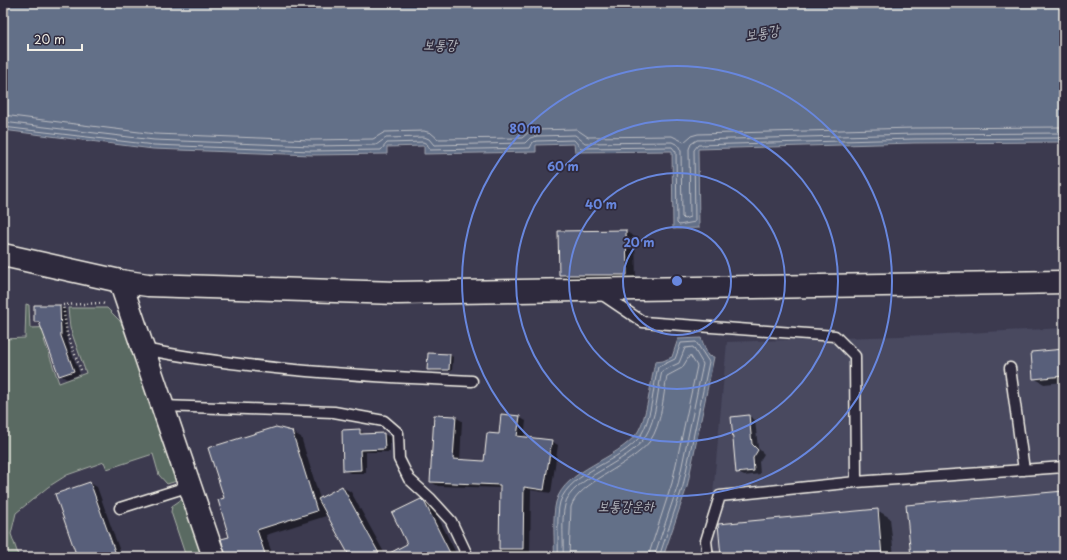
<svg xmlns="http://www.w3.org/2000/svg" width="1067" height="560" font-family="'Playpen Sans','Poor Story',sans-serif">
	<rect width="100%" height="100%" fill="#3c3a4f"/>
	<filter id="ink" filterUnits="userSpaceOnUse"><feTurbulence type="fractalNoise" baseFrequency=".025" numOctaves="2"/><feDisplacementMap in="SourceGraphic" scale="8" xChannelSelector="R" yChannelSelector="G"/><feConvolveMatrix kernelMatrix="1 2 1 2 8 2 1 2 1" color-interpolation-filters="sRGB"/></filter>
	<g filter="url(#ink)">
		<!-- built -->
		<path fill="#48485f" d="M1064,328V557H697L712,505L727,342L927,335Z"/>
		<!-- green -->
		<path fill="#5a6a62" stroke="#a7aea5" d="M26,304L29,305L30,328L61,327V334L44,340L59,383L86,373L70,328L68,308H107L120,321L125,331L177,481L167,484L159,475L153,454L107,469L104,462L67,475L48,487L16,513L11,534L19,557H3V477L7,475L3,444V339L25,338Z
			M182,499L202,557H186L171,512L172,506Z"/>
		<!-- water -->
		<path fill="#646f88" stroke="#9ea3ae" d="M3,3H1064V142L914,143L698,149L699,228L673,229L672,151L575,152L574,144L536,145V152L424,154V146L387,147V154L312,155L153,149L3,130Z
			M701,338L708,356L714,357L687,487L663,557H554C555,541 552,518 556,502C565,469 617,460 637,433C647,419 651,380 655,362L663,361L672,357L678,339Z"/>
		<!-- shadow -->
		<path fill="#0007" d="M625,231L635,237L636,280H569L560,275Z
			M60,306L66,310L67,340L80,374L67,379L60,375L41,325L35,321Z
			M1064,350V382L1044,384L1034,378Z
			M450,355L453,357L452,371H431L428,369Z
			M749,416L755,420L758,448L764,454L759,462L760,474L744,476L737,472Z
			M455,417L462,421L460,461L484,462L500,435L519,417L526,421L524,438L551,441L558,445L551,493L531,490L530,553H522V557H500L501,488L438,486L431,482Z
			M359,430L365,434H384L390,437V452H366V473H350L344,470Z
			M292,432L301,437L320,499L342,487L351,492L386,556L409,544L421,500L434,509L458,557H351L323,507L326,516L266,535L273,557H227L230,538L225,499Z
			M90,483L97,487L122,557H78Z
			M877,510L890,518L894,557H722Z"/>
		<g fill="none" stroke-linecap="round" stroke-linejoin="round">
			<!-- shore -->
			<path stroke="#babdc2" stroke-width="1" d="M3,115L155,134L312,140L373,139L385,132L424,131L431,133L438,139L522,138L530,131L536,130L576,129L588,137L672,136L684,142L691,136L698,134L913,128L1064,127
				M3,122L154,140L312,146L376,145L386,138L424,137L429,139L434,145L525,143L530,138L537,136L575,135L585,143L672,142L678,145L681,151L682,217L684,219L690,217L689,149L691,144L697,140L914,134L1064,133
				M3,127L154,145L312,151L381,150L387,143L423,142L427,144L430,150L530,148L533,142L537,141L574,140L581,148L672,147L676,152L677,223L679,225L695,222L694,150L698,145L914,139L1064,138
				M558,557C559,541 556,517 560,502C570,471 622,462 641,435C652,418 653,386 658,367L675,359L681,343L696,342L709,362L683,486L659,557
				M563,557C564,540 561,521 565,505C570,478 629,463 645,437C657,418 657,392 662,371L679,363L685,348L693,347L703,364L678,485L654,557
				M569,557L571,507C578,482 631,466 650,441C662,424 663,396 667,376L682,368L690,355L697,366L672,483L648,557"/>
		</g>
		<!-- building -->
		<path fill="#595e7a" stroke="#f4f1e8" d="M626,230L627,275H559L558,231Z
			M34,305H60L61,336L74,371L59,376L39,322H34Z
			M1064,349V376L1033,379L1031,352Z
			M428,353L450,354L449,370H427Z
			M501,414L520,416L517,436L552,440L544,490L524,487L523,549H499L500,485L430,482L434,415L456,416L453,459L484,461L487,433L499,434Z
			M749,415L752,444L758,450L753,458L754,471L736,473L731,417Z
			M276,427L292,431L317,511L257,530L266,557H226L221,539L229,537L218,500L224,498L208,448Z
			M360,429V434L384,433L385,449L360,450L361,470L343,471L342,430Z
			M90,482L117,557H77L55,494Z
			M342,486L381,557H350L318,499Z
			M1064,491V557H911L906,505Z
			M421,499L425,503L452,557H382L407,544L392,513Z
			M878,509L882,557H721L718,524Z"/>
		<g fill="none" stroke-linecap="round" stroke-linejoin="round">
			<defs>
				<path id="service" d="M600,293L643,322L835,336L855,356L856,482
					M143,349C251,370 362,376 472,381
					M1010,368L1024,470
					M163,406L334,412L384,421L398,433L399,459L409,479L431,499L451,521L468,557
					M120,508L190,486
					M708,557L706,541L720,496L856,482L1064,467"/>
				<path id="tertiary" d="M120,281L214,557"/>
				<path id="secondary" d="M3,255L120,281L148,285L397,293L1064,282"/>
			</defs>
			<!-- service casing -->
			<use href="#service" stroke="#f4f1e8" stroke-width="13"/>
			<!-- tertiary casing -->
			<use href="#tertiary" stroke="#f4f1e8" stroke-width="25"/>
			<!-- secondary casing -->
			<use href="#secondary" stroke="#f4f1e8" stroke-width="25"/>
			<!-- path -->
			<path stroke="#f4f1e8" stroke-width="2.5" stroke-dasharray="1 3" stroke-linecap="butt" d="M81,370L67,334L63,305L102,303L106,305"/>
			<!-- service -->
			<use href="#service" stroke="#2f2a3d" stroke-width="10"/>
			<!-- tertiary -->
			<use href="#tertiary" stroke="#2f2a3d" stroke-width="22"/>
			<!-- secondary -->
			<use href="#secondary" stroke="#2f2a3d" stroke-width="22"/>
		</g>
	</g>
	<!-- distance rings -->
	<g fill="none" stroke="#6887de" stroke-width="2">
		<circle cx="677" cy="281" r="54"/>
		<circle cx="677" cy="281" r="108"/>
		<circle cx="677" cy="281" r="161"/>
		<circle cx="677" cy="281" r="215"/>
	</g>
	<g text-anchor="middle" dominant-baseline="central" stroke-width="3.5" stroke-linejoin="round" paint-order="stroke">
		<!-- water labels -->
		<g font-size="14" font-style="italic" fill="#b3b6bd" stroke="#2f2a3d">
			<text transform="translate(762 32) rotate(-10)">보통강</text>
			<text transform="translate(440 44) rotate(1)">보통강</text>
			<text x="626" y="505">보통강운하</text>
		</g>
	</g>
	<circle cx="677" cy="281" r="6" fill="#6887de" stroke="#2f2a3d" stroke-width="2"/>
	<g font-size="12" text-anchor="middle" font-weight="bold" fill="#6887de" stroke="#2f2a3d" stroke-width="3.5" stroke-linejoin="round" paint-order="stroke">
		<text x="525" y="133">80 m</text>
		<text x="563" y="171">60 m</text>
		<text x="601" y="209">40 m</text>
		<text x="639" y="247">20 m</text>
	</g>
	<!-- margin -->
	<rect width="1067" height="560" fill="none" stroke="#2f2a3d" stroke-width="16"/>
	<rect x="8" y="8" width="1051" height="544" fill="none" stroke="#f4f1e8" stroke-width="1.5" filter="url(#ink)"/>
	<!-- scale -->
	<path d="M28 44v6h54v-6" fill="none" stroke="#f4f1e8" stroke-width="2"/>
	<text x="34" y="44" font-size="12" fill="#f4f1e8" stroke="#2f2a3d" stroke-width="3" paint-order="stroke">20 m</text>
</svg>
